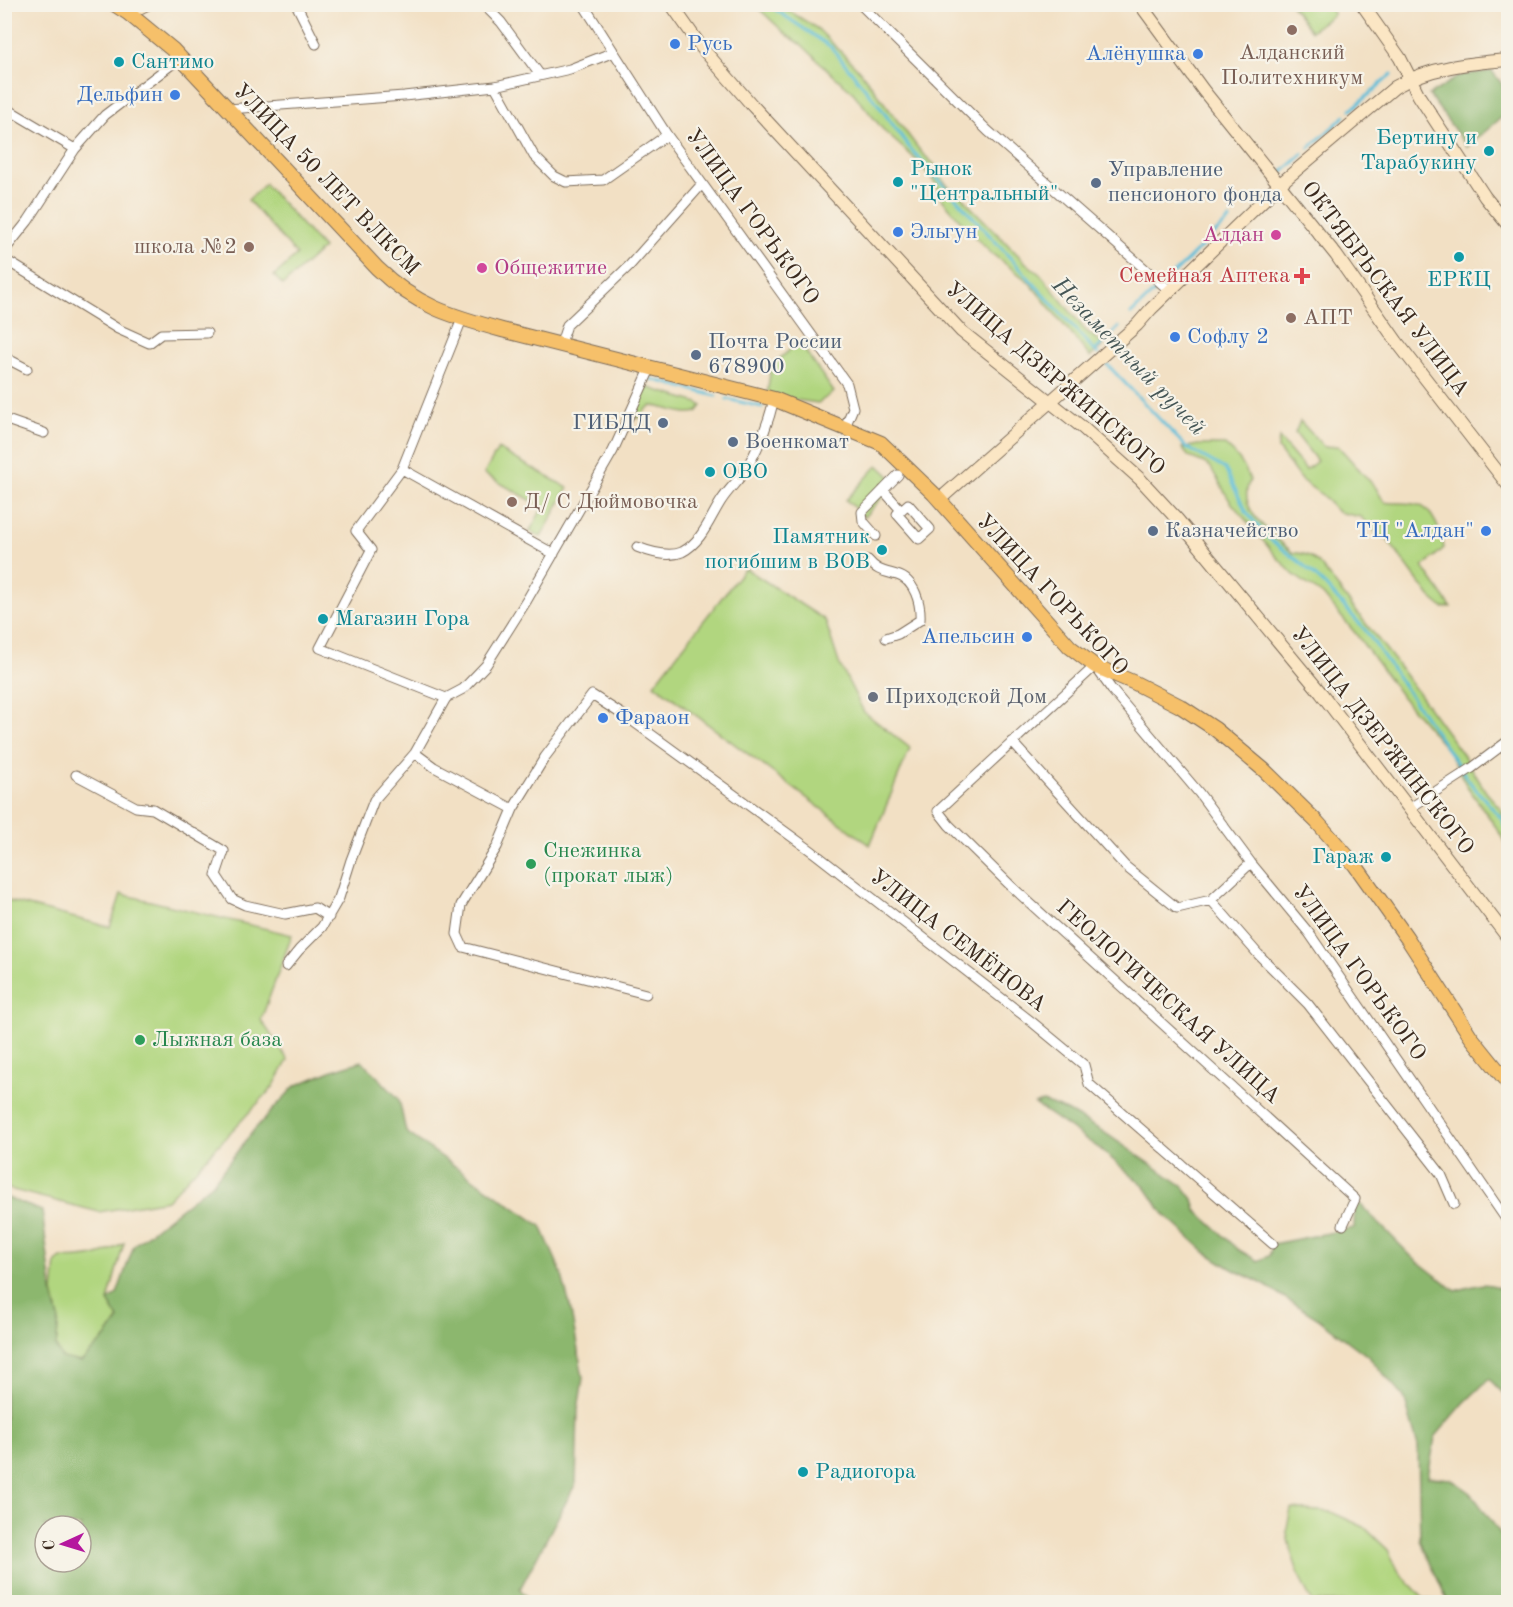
<svg xmlns="http://www.w3.org/2000/svg" width="1513" height="1607" font-family="'Old Standard TT',serif">
	<rect width="100%" height="100%" fill="#f7f3e8"/>
	<filter id="ink" filterUnits="userSpaceOnUse"><feTurbulence type="fractalNoise" baseFrequency=".0167" numOctaves="2"/><feDisplacementMap in="SourceGraphic" scale="12" xChannelSelector="R" yChannelSelector="G"/><feConvolveMatrix kernelMatrix="1 2 1 2 8 2 1 2 1" color-interpolation-filters="sRGB"/></filter>
	<filter id="wash" filterUnits="userSpaceOnUse"><feTurbulence type="fractalNoise" baseFrequency=".008" numOctaves="4" result="noise"/><feDisplacementMap in="SourceGraphic" scale="24" xChannelSelector="R" yChannelSelector="G"/><feGaussianBlur stdDeviation="1.35" result="paint"/><feColorMatrix in="noise" values="0 0 0 0 0 0 0 0 0 0 0 0 0 0 0 0 0 1.4 0 .05"/><feComposite in="paint" operator="in"/></filter>
	<g filter="url(#wash)">
		<rect width="100%" height="100%" fill="#f2e0c4"/>
		<!-- green -->
		<path fill="#b1d67f" stroke="#76804e" stroke-width="1.5" d="M755,5H780L818,29L861,72L921,152L936,166L945,183L954,191H959L970,206L1025,262L1042,276L1085,330L1104,345L1090,357L1029,282L991,253L971,233L942,199L936,184L929,175L912,156L885,132L851,90L833,75L802,45L787,35Z
			M1291,5H1327L1334,14L1311,31Z
			M265,184L323,248L283,285L274,276L297,255L248,200Z
			M799,342L834,392L818,403L767,396L771,366Z
			M646,387L698,403L702,406L697,412C681,417 656,402 649,407C645,410 642,414 639,418L631,415Z
			M1300,421L1324,447L1338,446L1376,488L1384,502C1395,504 1407,502 1418,505C1433,508 1442,535 1444,548L1423,567L1451,607L1443,608L1430,597L1387,539L1381,537L1361,517L1338,512L1322,495L1301,480L1278,449L1279,438L1306,470L1317,461L1295,433Z
			M1198,445H1225C1237,455 1245,465 1250,480C1235,511 1273,534 1293,553C1306,552 1312,557 1321,566L1395,661L1464,756L1486,792L1501,809L1508,827V849L1498,830L1467,786L1449,752L1406,702L1356,634L1323,595L1294,575L1275,555L1230,501L1211,468L1204,463L1189,457L1182,448Z
			M498,449L568,488L541,537L530,531L543,507L484,474Z
			M878,465L896,482L864,517L846,500Z
			M745,568L825,620L839,663L864,712L910,748L870,845L654,684Z
			M121,894L292,935L261,1020L288,1060L273,1087L167,1200L99,1212L5,1188V900L110,927Z
			M124,1243L108,1301L119,1318L107,1336L81,1362L62,1358L56,1347L59,1318L53,1292L56,1262L61,1258C84,1260 104,1256 124,1243Z
			M1291,1509L1331,1512L1364,1527L1388,1550L1399,1572L1424,1599L1445,1602H1313C1303,1590 1289,1549 1287,1533C1286,1526 1290,1517 1291,1509Z"/>
		<!-- forest -->
		<path fill="#8cb76e" stroke="#647046" stroke-width="1.5" fill-rule="evenodd" d="M1492,71L1502,84L1508,112L1467,147L1429,95L1461,75Z
			M362,1061L399,1099L406,1132L541,1226L561,1272L570,1306L583,1378L578,1410L576,1483L520,1589L531,1602H5V1197L42,1211L53,1297L59,1318L56,1347L62,1358L81,1362L107,1336L119,1319L108,1301L117,1294L134,1245L212,1184L254,1130L295,1086L333,1070ZM45,1526H81V1562H45Z
			M1043,1102L1067,1111L1102,1131L1183,1186L1193,1199L1196,1210L1239,1250L1258,1261L1269,1256L1273,1244L1354,1228L1355,1199L1413,1258L1456,1291C1476,1285 1490,1278 1508,1294V1398L1489,1379L1464,1403L1435,1437L1428,1477L1451,1479L1471,1493L1508,1544V1602H1448L1420,1540L1418,1446L1404,1397L1369,1357L1317,1318L1263,1284L1232,1269L1205,1252L1163,1213L1145,1187L1100,1149L1035,1104Z"/>
		<g fill="none" stroke-linecap="round" stroke-linejoin="round">
			<!-- stream -->
			<path stroke="#5bbdd9" stroke-width="3" d="M767,4L831,47L877,103L909,147L1098,354
				M1351,110L1392,74
				M1309,148L1345,116
				M1278,176L1303,154
				M1166,281L1230,219
				M1131,314L1157,289
				M1095,351L1119,327
				M1102,359L1186,447L1225,469L1247,513L1267,537L1301,563L1325,585L1366,631L1472,785L1502,819L1508,834
				M651,379L716,396
				M727,399L762,407"/>
		</g>
	</g>
	<g filter="url(#ink)">
		<g fill="none" stroke-linecap="round" stroke-linejoin="round">
			<defs>
				<path id="street" d="M296,4L316,44
					M483,4L501,22L540,75
					M583,4L667,135L847,384L853,408L845,427
					M860,4L988,131L1170,291
					M495,86L534,156L554,176L566,182L603,180L667,135
					M4,107L75,149
					M228,109L404,96L495,86L570,69L614,52
					M4,251L28,221L75,149L105,115L180,58
					M4,259L118,329L149,343L161,334L207,333
					M560,346L567,325L630,265L702,184
					M4,357L27,369
					M4,419L44,433
					M402,469L554,554
					M883,490L901,510
					M908,504L930,529L919,539L897,514Z
					M876,536L863,521L862,512L898,475
					M637,547C650,552 668,558 682,552C702,542 710,518 721,501C728,490 737,482 744,472C758,450 768,425 774,399
					M868,560C877,571 883,571 897,575C915,580 921,604 920,620L898,634L886,638
					M446,698L320,648L371,550L356,531L402,469L462,319
					M1012,742L1125,866L1177,908L1211,900L1251,863
					M415,753L434,767L513,809
					M76,775L136,807L153,809L224,851L216,875L232,899L245,905L285,914L315,908L329,917
					M1410,808L1472,768L1508,741
					M1211,900L1258,954L1308,1004L1441,1174L1454,1204
					M286,966L299,950L322,927L339,898L351,860L374,800L415,753L446,698L463,689L486,665L527,600L613,451L650,369
					M646,994L463,947L457,934L461,905L497,847L513,809L545,757L592,695L634,722L813,852L1032,1022L1084,1065L1089,1084L1273,1244
					M1343,1225L1355,1199L1010,885L949,825L938,811L1095,666L1112,690L1199,793L1251,863L1309,933L1508,1222"/>
				<path id="secondary" d="M671,4L702,48L751,104L961,331L1083,428L1140,479L1177,519L1321,693L1508,938
					M1140,4L1203,90L1336,255L1397,342L1508,485
					M1362,4L1400,58L1419,96L1485,197L1508,225
					M128,13L147,4
					M939,500L1137,325L1151,309L1280,184L1395,87C1429,67 1470,63 1508,60"/>
				<path id="primary" d="M114,4L128,13L173,50L377,268C416,306 451,316 502,330L774,399L881,443L934,494L1070,647L1095,666L1135,683L1180,706L1215,729L1264,770L1317,822L1355,865L1407,938L1471,1037L1508,1083"/>
			</defs>
			<!-- street casing -->
			<use href="#street" stroke="#7b6a58" stroke-width="11"/>
			<!-- secondary casing -->
			<use href="#secondary" stroke="#7b6a58" stroke-width="14"/>
			<!-- primary casing -->
			<use href="#primary" stroke="#7b6a58" stroke-width="16"/>
			<!-- street -->
			<use href="#street" stroke="#fff" stroke-width="9"/>
			<!-- secondary -->
			<use href="#secondary" stroke="#fbe6c4" stroke-width="12"/>
			<!-- primary -->
			<use href="#primary" stroke="#f6c06b" stroke-width="14"/>
		</g>
	</g>
	<!-- markers -->
	<g fill="#8d6e63" stroke="#f7f3e8" stroke-width="2">
		<circle cx="1292" cy="30" r="6"/>
		<circle cx="249" cy="247" r="6"/>
		<circle cx="1291" cy="318" r="6"/>
		<circle cx="512" cy="502" r="6"/>
	</g>
	<g fill="#3f7fe0" stroke="#f7f3e8" stroke-width="2">
		<circle cx="675" cy="44" r="6"/>
		<circle cx="1198" cy="54" r="6"/>
		<circle cx="175" cy="95" r="6"/>
		<circle cx="898" cy="232" r="6"/>
		<circle cx="1175" cy="337" r="6"/>
		<circle cx="1486" cy="531" r="6"/>
		<circle cx="1027" cy="637" r="6"/>
		<circle cx="603" cy="718" r="6"/>
	</g>
	<g fill="#0f9aa8" stroke="#f7f3e8" stroke-width="2">
		<circle cx="119" cy="62" r="6"/>
		<circle cx="1489" cy="151" r="6"/>
		<circle cx="898" cy="182" r="6"/>
		<circle cx="1459" cy="257" r="6"/>
		<circle cx="710" cy="472" r="6"/>
		<circle cx="882" cy="550" r="6"/>
		<circle cx="323" cy="619" r="6"/>
		<circle cx="1386" cy="857" r="6"/>
		<circle cx="803" cy="1472" r="6"/>
	</g>
	<g fill="#5c6f8a" stroke="#f7f3e8" stroke-width="2">
		<circle cx="1096" cy="183" r="6"/>
		<circle cx="696" cy="355" r="6"/>
		<circle cx="663" cy="423" r="6"/>
		<circle cx="733" cy="442" r="6"/>
		<circle cx="1153" cy="531" r="6"/>
	</g>
	<g fill="#d1479c" stroke="#f7f3e8" stroke-width="2">
		<circle cx="1276" cy="235" r="6"/>
		<circle cx="482" cy="268" r="6"/>
	</g>
	<path fill="#e0444e" stroke="#f7f3e8" stroke-width="2" d="M1299 267h6v6h6v6h-6v6h-6v-6h-6v-6h6z"/>
	<circle fill="#6b7280" stroke="#f7f3e8" stroke-width="2" cx="873" cy="697" r="6"/>
	<g fill="#2e9e5b" stroke="#f7f3e8" stroke-width="2">
		<circle cx="531" cy="864" r="6"/>
		<circle cx="140" cy="1040" r="6"/>
	</g>
	<g text-anchor="middle" dominant-baseline="central" stroke-width="4.5" stroke-linejoin="round" paint-order="stroke">
		<!-- shop labels -->
		<g font-size="22" fill="#366cbe" stroke="#f7f3e8" text-anchor="start">
			<text x="687" y="44">Русь</text>
			<text x="1186" y="54" text-anchor="end">Алёнушка</text>
			<text x="163" y="95" text-anchor="end">Дельфин</text>
			<text x="910" y="232">Эльгун</text>
			<text x="1187" y="337">Софлу 2</text>
			<text x="1474" y="531" text-anchor="end">ТЦ "Алдан"</text>
			<text x="1015" y="637" text-anchor="end">Апельсин</text>
			<text x="615" y="718">Фараон</text>
		</g>
		<!-- education labels -->
		<g font-size="22" fill="#785e54" stroke="#f7f3e8" text-anchor="start">
			<text x="1292" y="53" text-anchor="middle">Алданский<tspan x="1292" dy="25">Политехникум</tspan></text>
			<text x="237" y="247" text-anchor="end">школа №2</text>
			<text x="1303" y="318">АПТ</text>
			<text x="524" y="502">Д/ С Дюймовочка</text>
		</g>
		<!-- culture labels -->
		<g font-size="22" fill="#0d838f" stroke="#f7f3e8" text-anchor="start">
			<text x="131" y="62">Сантимо</text>
			<text x="1477" y="138" text-anchor="end">Бертину и<tspan x="1477" dy="25">Тарабукину</tspan></text>
			<text x="910" y="169">Рынок<tspan x="910" dy="25">"Центральный"</tspan></text>
			<text x="1459" y="280" text-anchor="middle">ЕРКЦ</text>
			<text x="722" y="472">ОВО</text>
			<text x="870" y="537" text-anchor="end">Памятник<tspan x="870" dy="25">погибшим в ВОВ</tspan></text>
			<text x="335" y="619">Магазин Гора</text>
			<text x="1374" y="857" text-anchor="end">Гараж</text>
			<text x="815" y="1472">Радиогора</text>
		</g>
		<!-- service labels -->
		<g font-size="22" fill="#4e5e75" stroke="#f7f3e8" text-anchor="start">
			<text x="1108" y="170">Управление<tspan x="1108" dy="25">пенсионого фонда</tspan></text>
			<text x="708" y="342">Почта России<tspan x="708" dy="25">678900</tspan></text>
			<text x="651" y="423" text-anchor="end">ГИБДД</text>
			<text x="745" y="442">Военкомат</text>
			<text x="1165" y="531">Казначейство</text>
		</g>
		<!-- street labels -->
		<g font-size="22" fill="#3b2a1e" stroke="#f7f3e8">
			<text transform="translate(326 180) rotate(46)">УЛИЦА 50 ЛЕТ ВЛКСМ</text>
			<text transform="translate(752 217) rotate(54)">УЛИЦА ГОРЬКОГО</text>
			<text transform="translate(1385 289) rotate(53)">ОКТЯБРЬСКАЯ УЛИЦА</text>
			<text transform="translate(1055 379) rotate(41)">УЛИЦА ДЗЕРЖИНСКОГО</text>
			<text transform="translate(1052 595) rotate(47)">УЛИЦА ГОРЬКОГО</text>
			<text transform="translate(1382 741) rotate(52)">УЛИЦА ДЗЕРЖИНСКОГО</text>
			<text transform="translate(958 941) rotate(38)">УЛИЦА СЕМЁНОВА</text>
			<text transform="translate(1359 973) rotate(54)">УЛИЦА ГОРЬКОГО</text>
			<text transform="translate(1168 1002) rotate(42)">ГЕОЛОГИЧЕСКАЯ УЛИЦА</text>
		</g>
		<!-- hotel labels -->
		<g font-size="22" fill="#b23c85" stroke="#f7f3e8" text-anchor="end">
			<text x="1264" y="235">Алдан</text>
			<text x="494" y="268" text-anchor="start">Общежитие</text>
		</g>
		<!-- health labels -->
		<g font-size="22" fill="#be3a42" stroke="#f7f3e8" text-anchor="end">
			<text x="1290" y="276">Семейная Аптека</text>
		</g>
		<!-- worship labels -->
		<g font-size="22" fill="#5b616d" stroke="#f7f3e8" text-anchor="start">
			<text x="885" y="697">Приходской Дом</text>
		</g>
		<!-- leisure labels -->
		<g font-size="22" fill="#27864d" stroke="#f7f3e8" text-anchor="start">
			<text x="543" y="851">Снежинка<tspan x="543" dy="25">(прокат лыж)</tspan></text>
			<text x="152" y="1040">Лыжная база</text>
		</g>
		<!-- water labels -->
		<g font-size="24" font-style="italic" fill="#455656" stroke="#f7f3e8">
			<text transform="translate(1128 357) rotate(46)">Незаметный ручей</text>
		</g>
	</g>
	<!-- margin -->
	<rect width="1513" height="1607" fill="none" stroke="#f7f3e8" stroke-width="24"/>
	<!-- north arrow -->
	<g transform="translate(63 1544) rotate(266)"><circle r="28" fill="#f7f3e8" stroke="#aca397" stroke-width="1.5"/>
	<path d="M0-4.5L10 22L0 15L-10 22Z" fill="#b5179e"/>
	<text y="-9" font-size="16" font-weight="bold" text-anchor="middle" fill="#3b2a1e">С</text>
	</g>
</svg>
